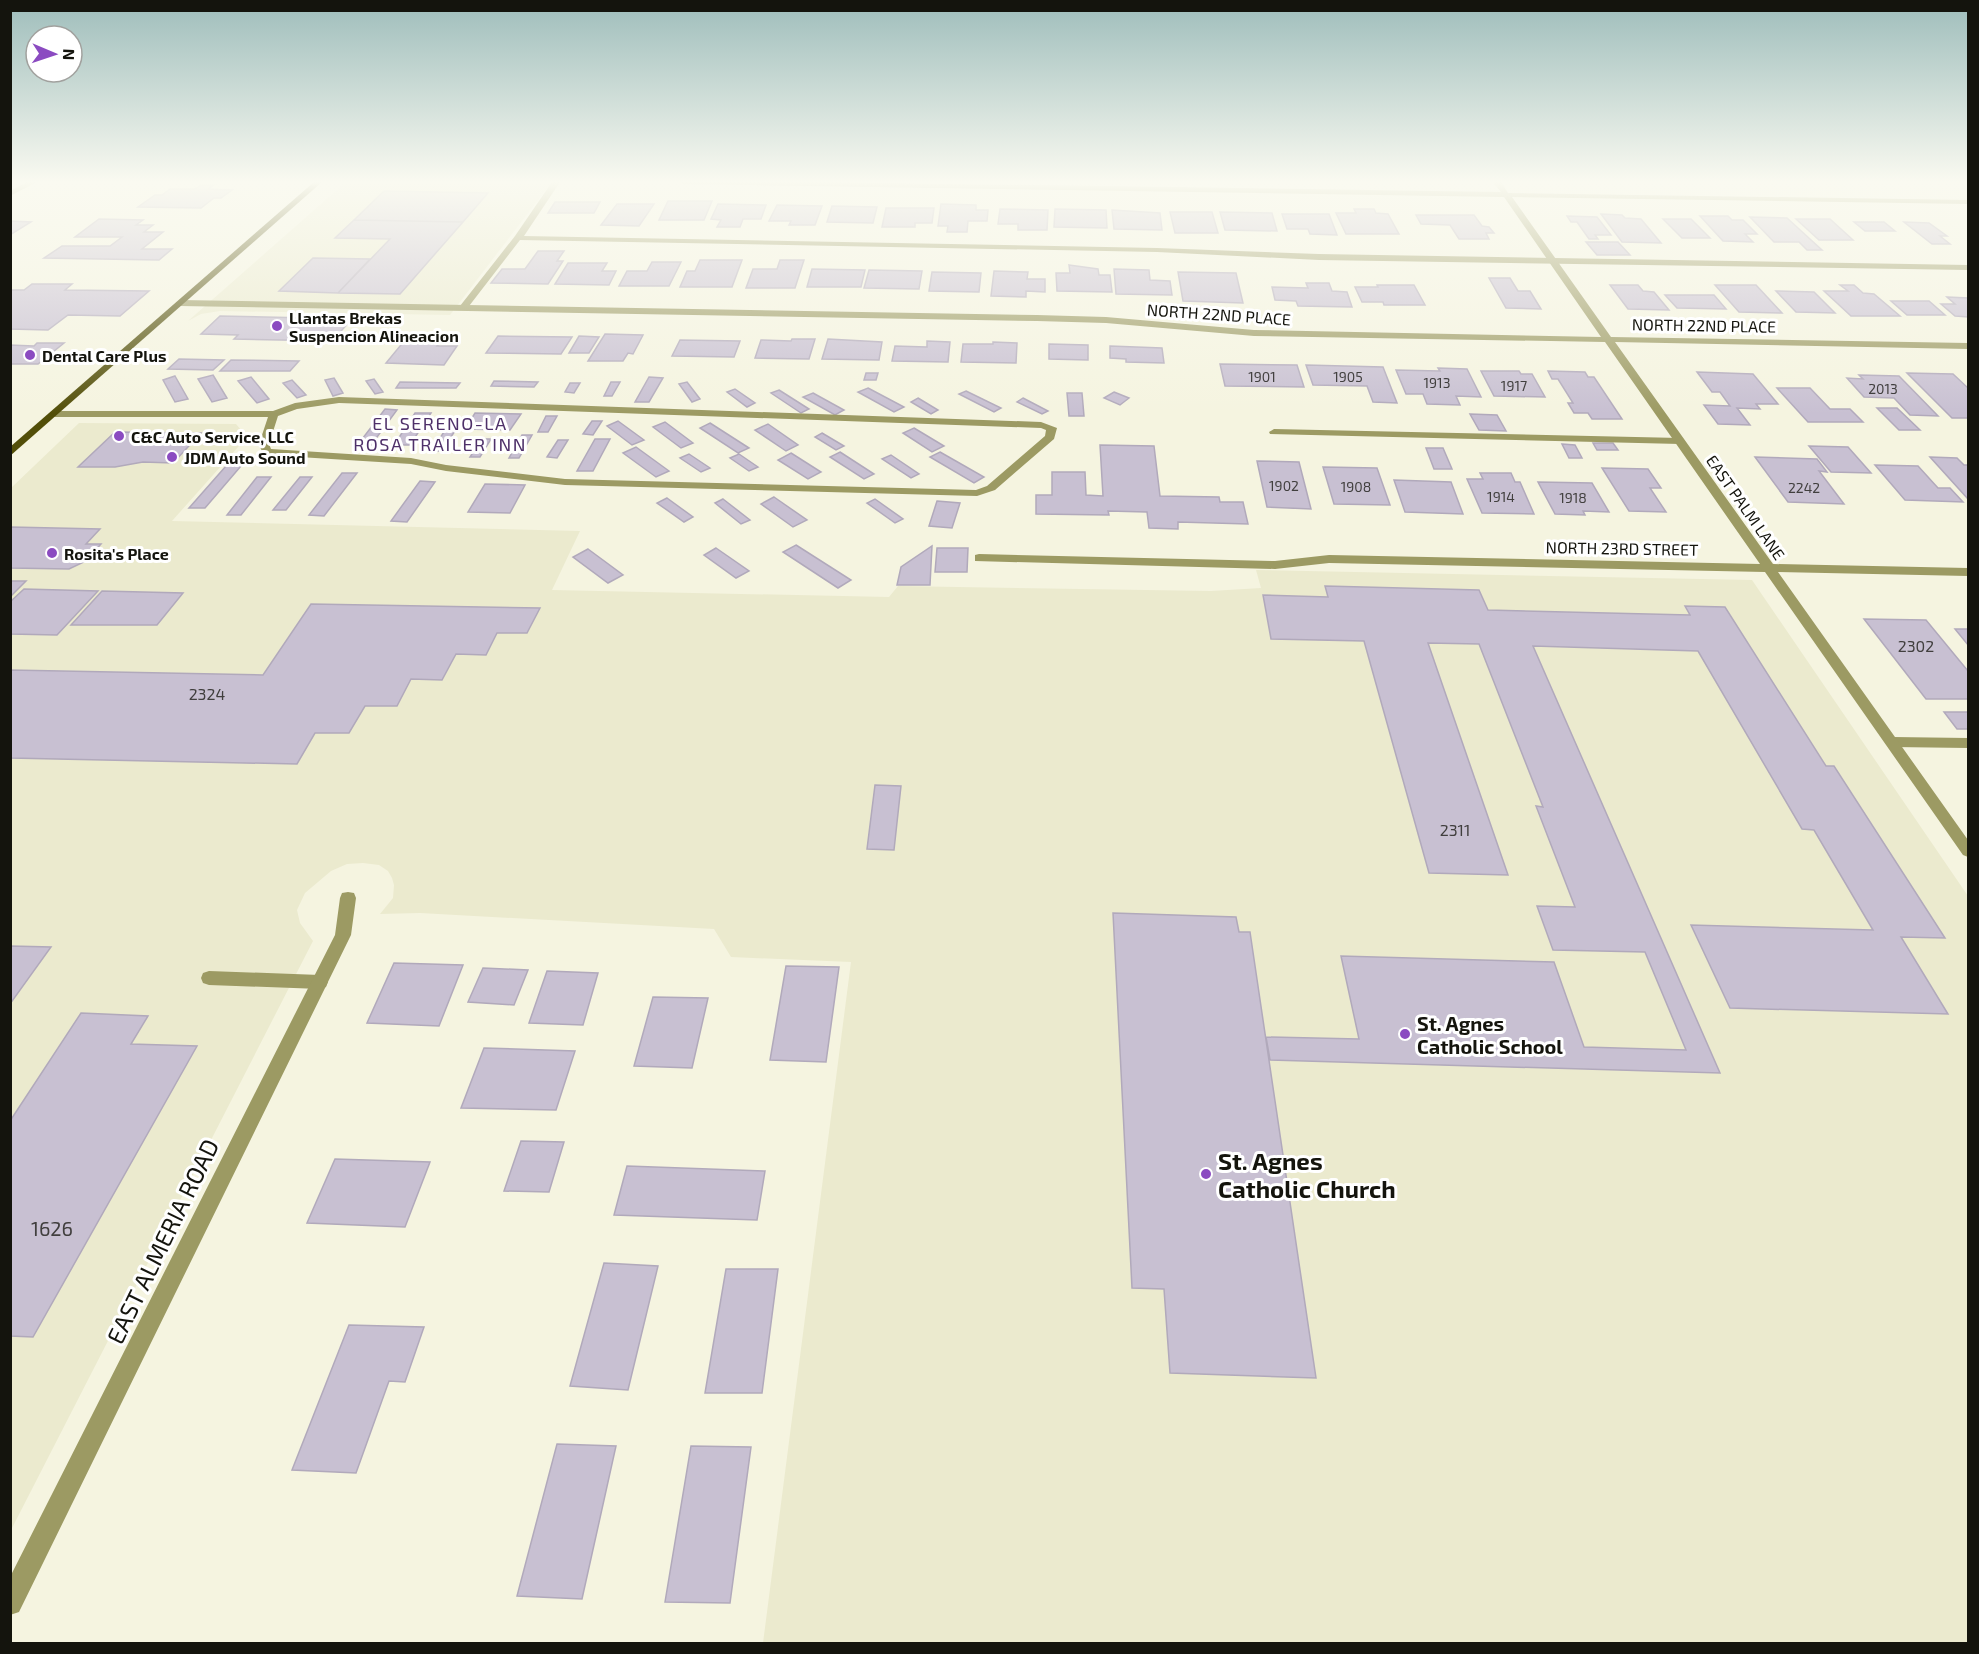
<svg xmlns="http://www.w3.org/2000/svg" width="1979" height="1654" font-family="'Exo 2',sans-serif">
	<rect width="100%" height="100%" fill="#f5f4e0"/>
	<!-- built -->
	<path fill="#ebeace" d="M346,182H549L548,187L450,315L220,311L201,314L188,321Z
		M79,423L236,424L247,437L172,521L580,531L552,590L889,597L898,586L1211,591L1261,588L1256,570L1752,580L1968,896V1643H763L851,962L731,957L714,929L420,913L380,914L393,898L394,885L392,878L388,871L379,865L363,863L347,864L331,871L305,893L297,910L300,923L313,941L11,1530V488Z"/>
	<!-- building -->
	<path fill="#c8c0d2" stroke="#b1a9bb" stroke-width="1.5" d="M201,185H214L208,189L232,190L221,198H214L201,208L138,207L155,195H162L170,189H195Z
		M384,191L488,193L463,222L354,220Z
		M668,201H712L704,220H659Z
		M555,202H600L594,213H548Z
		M617,204H654L639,226L601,225Z
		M718,204L766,205L761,219H743L740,227H717L721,220L711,219Z
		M941,204L976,205V210H988L987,221H968L967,232H947L948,226H938Z
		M777,205L822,206L815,225H789L791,221H769Z
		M832,206L877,207L873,223L827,222Z
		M886,208H934L932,223H915V227H882Z
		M1000,209L1048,210L1047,230H1018V224H998Z
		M1055,209L1106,210L1107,228L1054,227Z
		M1354,209H1374L1376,213L1388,214L1399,234H1346L1336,213H1356Z
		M1112,210L1160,213L1162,230L1114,229Z
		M1170,212H1212L1218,233H1175Z
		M1220,212L1272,213L1277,231L1225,230Z
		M1282,214H1329L1337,235L1310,234L1308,229H1287Z
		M1601,214L1622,215L1625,218L1641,219L1661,243L1622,242Z
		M1416,215H1474L1482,226L1489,227L1494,233H1486L1489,239H1459L1450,225L1421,224Z
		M1567,216L1597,217L1611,235H1595L1598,239H1589L1577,222H1571Z
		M1700,216H1728L1732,220H1743L1757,234H1745L1753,242L1723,241Z
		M1750,217L1787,218L1822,250H1807L1799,242H1774Z
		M99,219L143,220L136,225H153L144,232H163L142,249H172L159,260L44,258L62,246H110L122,237H75Z
		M1663,219H1691L1710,238H1682Z
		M1796,219H1830L1853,240H1819Z
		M354,220L463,222L400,294L338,293L390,239L335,238Z
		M10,221L31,222L10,235Z
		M1854,222H1884L1895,231H1865Z
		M1904,222L1929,223L1947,236H1940L1950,244H1932Z
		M1586,242H1618L1630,255H1597Z
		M538,251H564L557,261H563L548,284L491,283L502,269H525Z
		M313,258L370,259L338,293L279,291Z
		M700,260H742L732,287H680L687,271H695Z
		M780,260H804L795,288H746L753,269H777Z
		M652,262H681L669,286H619L627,271H647Z
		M568,263H607L602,271H616L609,285L555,284Z
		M1069,265L1098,269L1099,275H1110L1112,292L1057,291L1056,273H1070Z
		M812,269L865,270L861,287H807Z
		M1114,269L1149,270L1150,280L1170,281L1172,295L1116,294Z
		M869,270L922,271L919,289L864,288Z
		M994,271L1028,272L1027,279H1045V292L1026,291V297L991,296Z
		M932,272L981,273L979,292L929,291Z
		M1178,272L1236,273L1243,303L1183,301Z
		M1489,278H1510L1518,291H1530L1541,309L1506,308Z
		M1306,283H1329L1332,291L1347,292L1352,307L1298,306L1296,301L1275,300L1272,287L1308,288Z
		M32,284H72L65,290L149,291L120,316L68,315L48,330L10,329V290H24Z
		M1377,285H1414L1425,305H1384L1383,302H1362L1355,287H1378Z
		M1610,285H1638L1643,291L1654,292L1669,310L1628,309Z
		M1715,285H1756L1782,313L1739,312Z
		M1840,285H1854L1863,293L1874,294L1900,316H1851L1824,291H1848Z
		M1776,291L1814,292L1835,313L1796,312Z
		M1665,295H1714L1726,309L1677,308Z
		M1947,297L1968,298V317L1955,316L1941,304H1955Z
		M1891,301H1929L1945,315H1907Z
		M220,316L352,319L332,341L234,339L238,335L201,334Z
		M410,334L446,335L437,346H457L444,365L386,363Z
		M605,334L643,335L633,354L628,353L623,361H588Z
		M498,336L572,337L561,354L486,353Z
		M579,336L599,337L589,353H569Z
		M792,339H815L809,359L755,358L761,340L791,341Z
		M828,339L882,342L879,360L822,359Z
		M680,340L740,341L734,357L672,356Z
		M927,341L950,342L948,362L892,361L895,346L927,347Z
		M993,342L1017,343L1016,363L961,362L963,344H993Z
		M37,343H64L38,364H10V345L34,346Z
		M1049,344L1088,345V360L1049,359Z
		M1110,346L1162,348L1164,363L1126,362V359L1110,358Z
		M179,359L224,360L213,370L168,369Z
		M231,360L299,361L290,371H220Z
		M1220,364L1297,365L1304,387L1225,386Z
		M1306,365L1383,367L1397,403L1373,402L1367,386L1313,385Z
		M1438,368L1467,369L1481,397L1456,396L1460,405L1427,404L1423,394H1406L1396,370L1440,371Z
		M1481,371H1519L1521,374H1532L1545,397L1494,396Z
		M1548,371L1585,372L1588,377H1594L1622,419H1592L1588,413H1574L1568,403H1573L1558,379H1552Z
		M1697,372L1753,374L1778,404H1756L1760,409L1737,408L1750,425L1718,424L1704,405L1730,406L1720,392H1712Z
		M866,373H878L876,380H864Z
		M1907,373L1953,374L1968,388V418H1952Z
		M213,375L227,398L212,402L198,379Z
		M1859,375L1899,376L1938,416L1910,415L1894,398L1864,397L1847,378L1863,379Z
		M175,376L188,399L175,402L163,380Z
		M251,377L269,399L257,403L238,381Z
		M649,377L663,378L649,402H635Z
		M334,378L343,393L333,396L325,380Z
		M374,379L383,392L375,394L366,381Z
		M292,380L306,395L297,398L283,383Z
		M494,381L538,382L534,387L491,386Z
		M400,382L460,383L456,388H396Z
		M611,382H620L612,396H604Z
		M687,382L700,399L692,402L679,384Z
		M570,383H580L574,393L565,392Z
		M868,388L904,407L894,412L858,392Z
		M1777,388H1810L1830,409H1850L1863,422H1808Z
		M735,389L755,403L747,407L727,392Z
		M779,390L809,409L801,413L771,393Z
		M966,391L1001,408L994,412L959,394Z
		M1114,392L1129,398L1120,405L1104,398Z
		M813,393L844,410L835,415L803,397Z
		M1067,393H1082L1084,416H1069Z
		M918,398L938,410L931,414L911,402Z
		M1023,398L1048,411L1042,414L1017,402Z
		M1877,408H1897L1920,430H1899Z
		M385,409L397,410L369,448L356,447Z
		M415,413H431L410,445H394Z
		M475,413L521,414L510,430L465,429Z
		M1470,414L1497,415L1506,431L1479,430Z
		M546,416H557L548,432H538Z
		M592,421H602L593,435L583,434Z
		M618,421L644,440L632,445L607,426Z
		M665,422L693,443L681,448L653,427Z
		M710,423L749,448L738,453L700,428Z
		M768,424L798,445L786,451L755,430Z
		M914,428L944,446L932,452L903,433Z
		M445,430L455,431L441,451H432Z
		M115,432L201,433L173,463L143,462L115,467H78Z
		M822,433L844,446L836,450L815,437Z
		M522,435H532L519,458H509Z
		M482,439H491L480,457H470Z
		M595,439H610L593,471H577Z
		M558,440H568L557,458L547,457Z
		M1593,443H1613L1618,450H1597Z
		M1562,444L1575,445L1582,458H1569Z
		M1100,445L1154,446L1160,496L1219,497L1220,502H1243L1248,524L1178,522V529L1149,528L1147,512L1108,511L1109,515L1036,514V495H1052V472H1085L1086,495L1103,496Z
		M1809,446L1848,447L1871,473L1831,472Z
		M636,447L669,471L656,477L623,453Z
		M1426,448H1443L1452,469H1434Z
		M840,452L874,474L864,479L830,457Z
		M940,452L984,477L974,483L930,457Z
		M791,453L821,472L808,479L778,460Z
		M689,454L710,468L701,472L680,458Z
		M739,454L758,467L749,471L730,458Z
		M891,455L919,474L911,478L882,459Z
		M1755,457L1817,459L1827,472L1819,471L1844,504L1788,502Z
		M1930,457L1957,458L1964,465H1968V499Z
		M1257,461L1299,462L1311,509L1267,507Z
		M1875,465L1918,466L1938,488H1950L1963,502L1905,500Z
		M226,466H241L205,508H189Z
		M1323,467L1377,468L1390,505L1334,504Z
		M1602,468L1648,469L1661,488H1650L1666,512L1629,511Z
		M342,473H357L324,516L309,515Z
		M1480,473H1511L1515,482H1520L1534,514L1482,513L1467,479H1483Z
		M257,477H271L241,515H227Z
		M300,477H312L286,510H273Z
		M1394,480L1451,482L1463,514L1405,512Z
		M420,481L435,482L407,522L391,521Z
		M1538,482L1592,483L1609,512L1583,511L1585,515L1555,514Z
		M485,484L525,485L510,513L468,512Z
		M774,497L807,520L793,527L761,504Z
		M667,498L693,517L684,522L657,503Z
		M723,499L750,520L741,524L715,503Z
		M875,499L903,519L895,523L867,503Z
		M937,501L960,503L952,528L929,526Z
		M10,527L100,529L86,544H101L86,561L69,569L10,568Z
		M796,545L851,580L838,588L783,552Z
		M932,546L930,585H897L901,567Z
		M716,548L749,571L736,578L704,555Z
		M937,548H968L967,572H935Z
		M588,549L623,575L608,583L573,557Z
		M10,581H26L10,597Z
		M1325,586L1479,590L1488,610L1690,615L1685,606L1725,607L1826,766H1834L1945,938L1901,937L1948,1014L1730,1008L1691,925L1873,930L1814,830L1802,829L1698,651L1533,646L1720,1073L1270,1060L1266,1037L1359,1039L1341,956L1554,962L1584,1047L1686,1050L1645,952L1553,950L1537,906L1575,907L1536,806L1543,807L1479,644L1428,643L1508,875L1429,873L1364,641L1271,639L1263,595L1328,597Z
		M24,589L98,591L57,635L10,634V602Z
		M102,591L183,593L157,625H71Z
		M311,604L540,608L527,633H497L486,655L456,654L442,680L411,679L397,706H365L349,733H315L297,764L10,758V670L263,675Z
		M1864,619L1926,620L1968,671V699H1926Z
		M1955,629H1968V645Z
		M1944,712H1968V729H1957Z
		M875,785L901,786L894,850L867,849Z
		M1113,913L1236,917L1239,932H1250L1316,1378L1170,1373L1164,1289L1132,1288Z
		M10,946L51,947L10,1004Z
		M394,963L463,965L439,1026L367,1023Z
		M786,966L839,967L826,1062L770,1060Z
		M483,968L528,970L514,1005L468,1002Z
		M547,971L598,973L583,1025L529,1023Z
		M653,997L708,998L692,1068L634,1066Z
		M81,1013L148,1016L131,1044L197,1046L33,1337L10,1336V1121Z
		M484,1048L575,1051L556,1110L461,1108Z
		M521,1141L564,1142L549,1192L504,1191Z
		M335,1159L430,1162L405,1227L307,1223Z
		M627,1166L765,1171L757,1220L614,1215Z
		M604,1263L658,1266L628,1390L570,1386Z
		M726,1269H778L762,1393H705Z
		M349,1325L424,1327L405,1382L389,1381L356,1473L292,1470Z
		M557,1444L616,1446L582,1599L517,1596Z
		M691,1446L751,1447L730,1603L665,1602Z"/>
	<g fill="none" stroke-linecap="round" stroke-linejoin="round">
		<!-- service -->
		<path fill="#9c9a63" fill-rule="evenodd" d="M552,182H560L524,236L1157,248L1319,254L1968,265V270L1319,260L1157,252L520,240L466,310H460V306L515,236Z
			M339,397L1041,422L1057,428L1054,439L995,490L977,496L565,485L446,471L411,464L267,455L263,454L259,444L268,417H55L50,414L55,411H273L295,403ZM339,403L1041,428L1046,430L1045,436L987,486L976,490L565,479L446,465L411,458L271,449L269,444L278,416L297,409Z
			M1274,429L1680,438L1685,441L1680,444L1270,434L1269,432Z
			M979,554L1275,561L1281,565L1275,569L975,561V555Z
			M1893,737L1968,738V748L1893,747L1886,742Z
			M209,971L320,975L326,977L328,982L326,987L320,989L209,985L203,983L201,978L203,973Z"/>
		<!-- minor -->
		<path fill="#9c9a63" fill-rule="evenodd" d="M27,182H37L10,196V191Z
			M679,182H823L1501,192L1493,182H1501L1508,193L1968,200V204L1512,197L1611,337L1968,343V349L1615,342L1773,564L1968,568V576L1778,572L1968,840V857L1963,855L1765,572L1329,563L1275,569L1269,565L1275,561L1329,555L1760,564L1605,342L1254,336L1106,323L1037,321L180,306L176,303L180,300L1037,315L1106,317L1254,330L1601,337L1504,197L683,184Z
			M348,892L354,893L356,898L351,935L19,1612L10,1615V1577L335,935L340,898L342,893Z"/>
		<!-- primary -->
		<path fill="#524e08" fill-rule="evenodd" d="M314,182H322L10,456V447Z"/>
	</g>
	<!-- sky -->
	<linearGradient id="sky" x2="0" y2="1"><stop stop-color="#9ebdbb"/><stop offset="0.44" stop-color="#fafaf1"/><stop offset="1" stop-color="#fafaf1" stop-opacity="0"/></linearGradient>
	<rect width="1979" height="414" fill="url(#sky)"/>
	<!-- markers -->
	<g fill="#8b4bc1" stroke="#fff" stroke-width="2">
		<circle cx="277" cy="326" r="6"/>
		<circle cx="30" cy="355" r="6"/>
		<circle cx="119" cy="436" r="6"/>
		<circle cx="172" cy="457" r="6"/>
		<circle cx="52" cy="553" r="6"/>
		<circle cx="1405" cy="1034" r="6"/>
		<circle cx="1206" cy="1174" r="6"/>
	</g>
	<g text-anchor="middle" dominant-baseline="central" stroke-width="6" stroke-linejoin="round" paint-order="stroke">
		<!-- far-number labels -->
		<g font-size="14" fill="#413f3e">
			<text x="1262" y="376">1901</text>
			<text x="1348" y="376">1905</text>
			<text x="1437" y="382">1913</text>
			<text x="1514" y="385">1917</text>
			<text x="1883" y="388">2013</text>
			<text x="1284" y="485">1902</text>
			<text x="1356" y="486">1908</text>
			<text x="1804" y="487">2242</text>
			<text x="1501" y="496">1914</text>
			<text x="1573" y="497">1918</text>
		</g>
		<!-- far-street labels -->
		<g font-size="16" fill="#14140d" stroke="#fff">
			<text transform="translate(1219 314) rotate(4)">NORTH 22ND PLACE</text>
			<text transform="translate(1704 325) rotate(1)">NORTH 22ND PLACE</text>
			<text transform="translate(1746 507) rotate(55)">EAST PALM LANE</text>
			<text transform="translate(1622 548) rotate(1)">NORTH 23RD STREET</text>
		</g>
		<!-- far-poi labels -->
		<g font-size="16" font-weight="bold" fill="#14140d" stroke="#fff" text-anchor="start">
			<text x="289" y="317">Llantas Brekas<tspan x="289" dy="18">Suspencion Alineacion</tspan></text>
			<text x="42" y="355">Dental Care Plus</text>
			<text x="131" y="436">C&amp;C Auto Service, LLC</text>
			<text x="184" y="457">JDM Auto Sound</text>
			<text x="64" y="553">Rosita's Place</text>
		</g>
		<!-- number labels -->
		<g font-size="16" fill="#413f3e">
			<text x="1916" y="645">2302</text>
			<text x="207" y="693">2324</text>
			<text x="1455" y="829">2311</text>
		</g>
		<!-- far-neighbourhood labels -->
		<g font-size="18" letter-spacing="1.5" fill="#4e3069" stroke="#fff">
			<text x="440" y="423">EL SERENO-LA<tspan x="440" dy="21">ROSA TRAILER INN</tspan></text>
		</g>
		<!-- poi labels -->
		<g font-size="20" font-weight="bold" fill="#14140d" stroke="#fff" text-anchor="start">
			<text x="1417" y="1023">St. Agnes<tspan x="1417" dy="23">Catholic School</tspan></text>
		</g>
		<!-- near-number labels -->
		<g font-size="20" fill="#413f3e">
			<text x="52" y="1228">1626</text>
		</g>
		<!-- near-poi labels -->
		<g font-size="24" font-weight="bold" fill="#14140d" stroke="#fff" text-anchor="start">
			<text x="1218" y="1160">St. Agnes<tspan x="1218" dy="28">Catholic Church</tspan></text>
		</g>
		<!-- near-street labels -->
		<g font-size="24" fill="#14140d" stroke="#fff">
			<text transform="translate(162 1241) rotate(-64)">EAST ALMERIA ROAD</text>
		</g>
	</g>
	<!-- border -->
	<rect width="1979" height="1654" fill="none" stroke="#14140d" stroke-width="24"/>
	<!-- north arrow -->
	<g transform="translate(54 54) rotate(92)"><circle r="28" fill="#ffffff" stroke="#a1a19e" stroke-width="1.5"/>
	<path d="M0-4.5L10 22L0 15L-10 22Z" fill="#8b4bc1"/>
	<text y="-9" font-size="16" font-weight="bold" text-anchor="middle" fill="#14140d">N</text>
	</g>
</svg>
